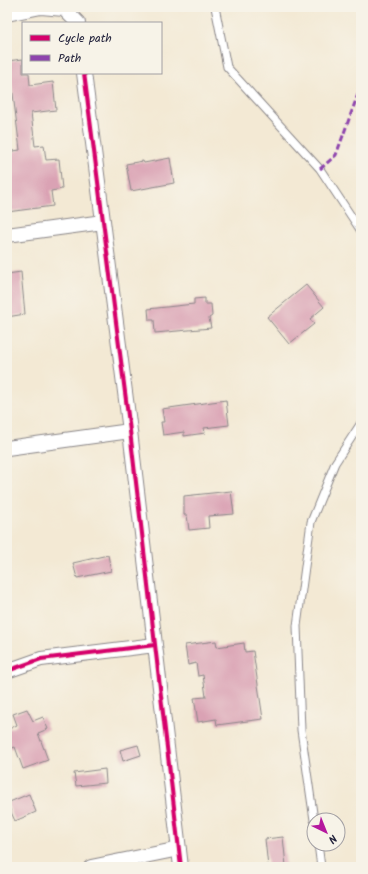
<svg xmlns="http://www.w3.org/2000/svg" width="368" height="874" font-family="Kalam,sans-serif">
	<rect width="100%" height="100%" fill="#f7f3e8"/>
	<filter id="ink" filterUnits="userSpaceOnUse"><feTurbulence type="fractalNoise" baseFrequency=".025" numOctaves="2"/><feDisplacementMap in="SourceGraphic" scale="8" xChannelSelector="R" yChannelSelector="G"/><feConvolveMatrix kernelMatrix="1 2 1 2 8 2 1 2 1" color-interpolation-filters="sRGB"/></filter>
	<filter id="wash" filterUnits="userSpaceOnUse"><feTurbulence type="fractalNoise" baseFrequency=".012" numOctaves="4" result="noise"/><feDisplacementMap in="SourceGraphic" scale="16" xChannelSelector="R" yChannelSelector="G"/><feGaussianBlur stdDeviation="0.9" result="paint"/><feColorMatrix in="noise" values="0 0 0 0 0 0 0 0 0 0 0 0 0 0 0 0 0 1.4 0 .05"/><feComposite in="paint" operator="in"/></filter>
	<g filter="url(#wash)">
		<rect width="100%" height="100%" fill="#f3e9d4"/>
		<g id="blocks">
			<!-- building -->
			<path fill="#daa2b4" d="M23,59V73H29L30,85L53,82L56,110L31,113L35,146L44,145L46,160L59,159L62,189L51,191L53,206L7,212V152L20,150L11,78H7V61Z
				M170,158L174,183L131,191L126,164L143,161L144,163Z
				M21,272L25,314L7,317V288H9L7,274Z
				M306,285L324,307L310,319L314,324L289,344L267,317Z
				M205,298V304H211L212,316L209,318L211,328L155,333L154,320H149L148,309L194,304V299Z
				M226,400L229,425L204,428L205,433L184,436V432L163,435L161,422H164L162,409Z
				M231,491L234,514L208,516L209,528L189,530L187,515H184V496Z
				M108,555L111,571L77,578L73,563Z
				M216,641L217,647L244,643L245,652L253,651L263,719L217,725L216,719L198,722L194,698L206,697L203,675L198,676L196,663L188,665L185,645Z
				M27,709L33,721L43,717L48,729L38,733L48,760L23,769L15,747L7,750V730L17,725L13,714Z
				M138,745L141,755L123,761L120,750Z
				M105,769L106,783L76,786L74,773Z
				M29,794L36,812L15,821L7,803Z
				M283,837L286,866L268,867L265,839Z"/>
		</g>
	</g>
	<g filter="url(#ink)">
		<use href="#blocks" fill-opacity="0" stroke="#8a8688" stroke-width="1"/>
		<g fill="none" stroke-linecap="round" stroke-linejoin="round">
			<defs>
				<path id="lane" d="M215,7L227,67L320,169L361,231
					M314,820L301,730L297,626L311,522L335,463L361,423
					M318,844L321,867"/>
				<path id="street" d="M7,14L41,7L64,9L78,23
					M84,73L130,431L181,867
					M7,235L103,222
					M7,448L130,431
					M7,671L41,659L155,645
					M91,867L179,849"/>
			</defs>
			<!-- lane casing -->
			<use href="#lane" stroke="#8a8688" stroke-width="9"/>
			<!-- street casing -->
			<use href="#street" stroke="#8a8688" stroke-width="16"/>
			<!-- lane -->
			<use href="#lane" stroke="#fff" stroke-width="7"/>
			<!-- street -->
			<use href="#street" stroke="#fff" stroke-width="14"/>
			<!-- quiet -->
			<path stroke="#8e44ad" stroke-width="3" stroke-dasharray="6 3" stroke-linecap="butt" d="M320,169L336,155L361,86"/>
			<defs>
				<path id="cycleway" d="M84,73L130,431L181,867
					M7,671L41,659L155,645"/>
			</defs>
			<!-- cycleway casing -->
			<use href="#cycleway" stroke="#f7f3e8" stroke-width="6"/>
			<!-- cycleway -->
			<use href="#cycleway" stroke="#d6006c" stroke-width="4"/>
		</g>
	</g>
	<!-- margin -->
	<rect width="368" height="874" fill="none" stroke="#f7f3e8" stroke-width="24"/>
	<!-- legend -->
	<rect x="22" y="22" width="140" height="52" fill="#f7f3e8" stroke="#a29fa3"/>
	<rect x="30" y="35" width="20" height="6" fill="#d6006c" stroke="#a29fa3"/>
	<text x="58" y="42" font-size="12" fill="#22223b">Cycle path</text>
	<rect x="30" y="55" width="20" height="6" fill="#8e44ad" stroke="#a29fa3"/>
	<text x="58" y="62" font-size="12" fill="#22223b">Path</text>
	<!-- north arrow -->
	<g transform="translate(326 832) rotate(137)"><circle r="19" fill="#f7f3e8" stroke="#a29fa3"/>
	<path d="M0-3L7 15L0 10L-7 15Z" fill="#b5179e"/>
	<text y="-6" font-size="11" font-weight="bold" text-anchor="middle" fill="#22223b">N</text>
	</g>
</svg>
